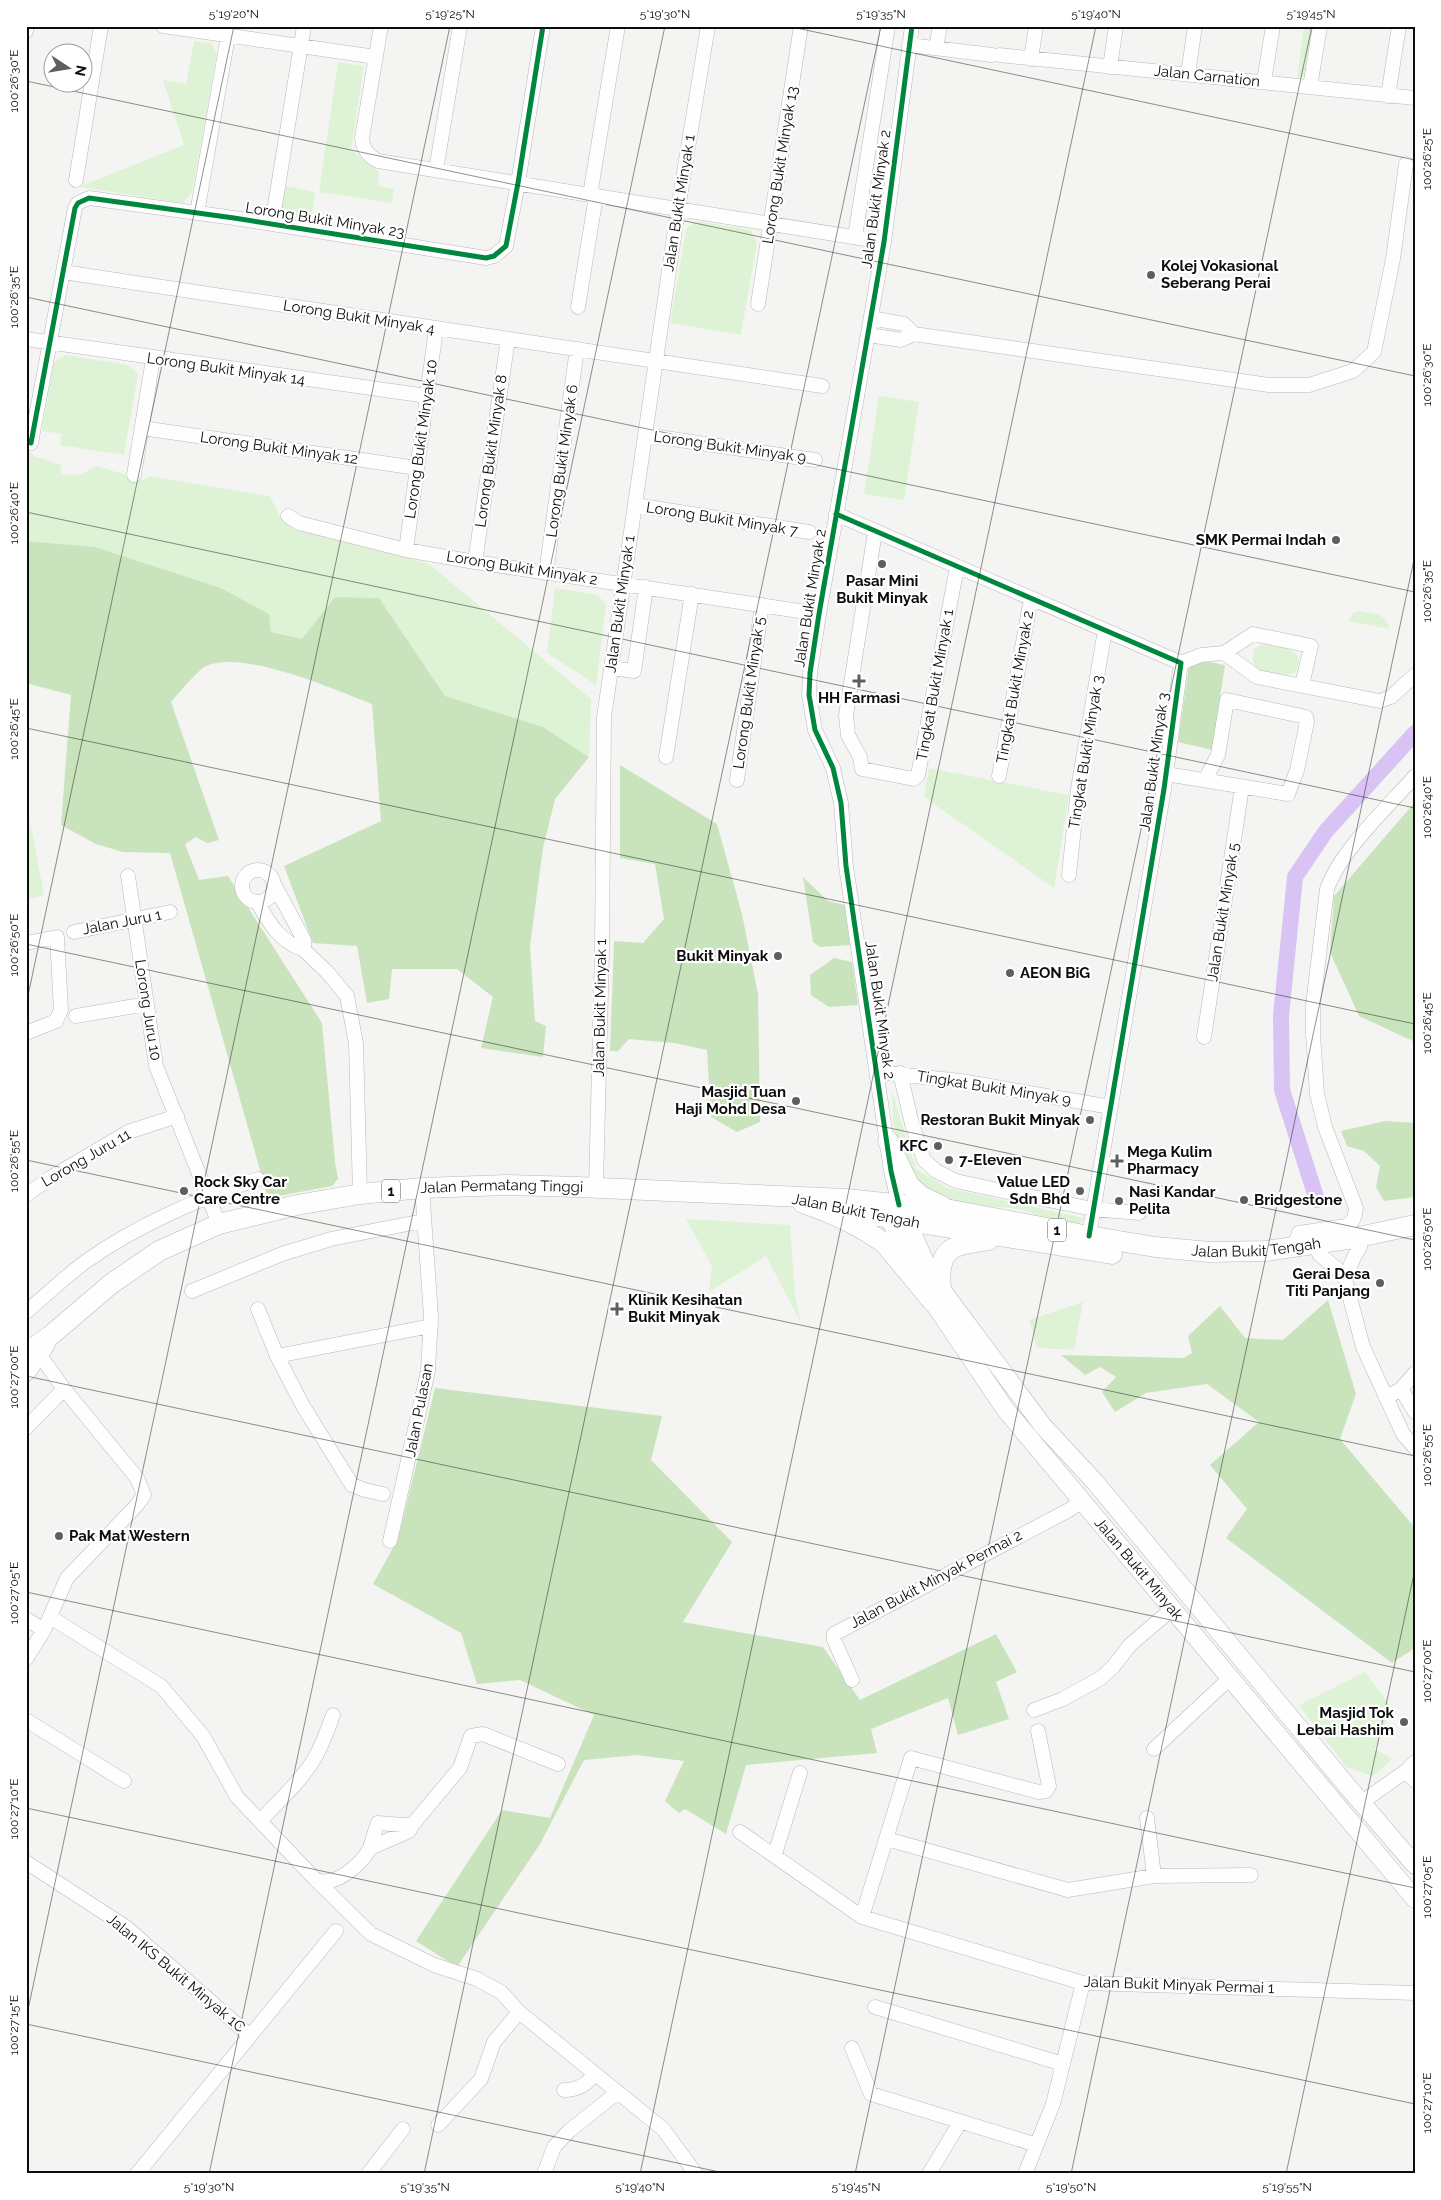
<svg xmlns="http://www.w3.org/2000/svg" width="1441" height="2200" font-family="Raleway,sans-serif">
	<rect width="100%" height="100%" fill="#f4f5f3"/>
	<!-- green -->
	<path fill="#def3d5" d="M1304,26H1313L1306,74L1297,79Z
		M194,41L211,43L217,54L192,192L183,203L79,187L184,145L163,80L186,84Z
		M338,62L364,66L351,150L379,172L378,186L394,189L392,203L319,192Z
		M286,186L315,192L311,221L288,218L281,212Z
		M697,221L751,230L757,243L741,335L670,323L686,229Z
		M65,355L128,365L138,374L124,455L60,445L62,434L42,431L54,362Z
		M879,396L919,402L904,500L864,494Z
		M26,448L34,456L61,465V475L81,474L97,466L143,480L150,476L270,496L282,521L429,564L591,699L589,757L543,727L445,696L379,598L335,597L302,639L271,632L269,614L221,588L95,547L26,541Z
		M555,588L598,595L606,605L596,685L547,653Z
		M1362,611C1373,614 1387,613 1389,629L1348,621L1354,612Z
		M1270,644C1287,649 1307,650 1295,673C1287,676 1261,674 1255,666C1252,660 1253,655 1254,649L1261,645Z
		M929,768L1069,795L1054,888L924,797Z
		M26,815L29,816L44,895L26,900Z
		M892,1091L916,1169L947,1188L1084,1218L1083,1221L1078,1224L1039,1217L1028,1211L1012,1208L991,1207L924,1195L901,1159L893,1121Z
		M686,1219L790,1225L795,1295L801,1323L766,1256L709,1292L712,1266Z
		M1083,1302L1074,1350L1037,1348L1029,1320Z
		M1365,1672L1392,1708L1375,1749L1392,1759L1373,1776L1346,1767L1299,1705Z"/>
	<!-- forest -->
	<path fill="#c9e3bd" d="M26,541L95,547L221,588L269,614L271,632L302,639L335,597L379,598L445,696L543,727L589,757L555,799L543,848L530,946L535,1021L546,1026L543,1057L481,1048L493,997L457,969H392L389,999L367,1003L357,946L313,943L284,866L381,821L372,704C335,690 243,649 206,666C198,670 178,694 171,702L219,840L207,843L196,837L185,844L199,880L228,876L322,1023L335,1162L338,1179L332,1186L268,1198L170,853L123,852L96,844L61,825L71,695L26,683Z
		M1203,661L1225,665L1212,750L1178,742L1189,666Z
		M620,765L717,824L742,914L758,994L760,1122L737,1132L711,1117L707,1050L674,1043L629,1039L618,1051H610L614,941L643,943L664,919L655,864L620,858Z
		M1415,802V1042L1359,1016L1330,952L1334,896Z
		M803,877L828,901L845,905L850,945L820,947L813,942Z
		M834,958L852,962L858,1005L829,1007L811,995L810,975Z
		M1385,1121L1415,1123V1197L1384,1201L1376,1187L1380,1166L1364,1151L1347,1146L1341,1131Z
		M1328,1300L1356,1394L1340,1439L1415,1528V1648L1392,1663L1226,1538L1247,1509L1210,1465L1259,1422L1207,1384L1146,1393L1115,1412L1102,1392L1116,1377L1100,1367L1085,1375L1061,1355L1183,1358L1192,1353L1188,1336L1220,1306L1245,1338L1283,1340Z
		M435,1388L662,1416L651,1460L732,1542L683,1622L823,1647L860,1700L996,1634L1017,1672L996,1682L1009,1719L958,1735L948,1698L871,1729L877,1753L746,1765L726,1834L685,1809L679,1813L665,1801L684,1761L637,1755L584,1760L540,1844L457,1967L416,1941L502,1810L550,1818L594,1715L520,1680L477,1684L461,1633L373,1584L398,1539Z"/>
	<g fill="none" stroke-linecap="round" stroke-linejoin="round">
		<!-- river -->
		<path stroke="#d8c3f4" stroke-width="16" d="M1317,1200L1282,1090L1281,1016L1295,877L1326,831L1415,733"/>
		<defs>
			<path id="minor" d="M163,26L376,57
				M381,26L362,138C363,150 368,155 378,161L884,242
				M26,31L27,26
				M909,45L992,55
				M936,48L940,26
				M999,55L1415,98
				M1031,59L1036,26
				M1110,67L1116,26
				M1188,74L1195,26
				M1264,81L1273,26
				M1310,87L1320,26
				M1388,96L1399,26
				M436,170L460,26
				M76,180L101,26
				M590,195L618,26
				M197,213L228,36
				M272,224L304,26
				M855,237L888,26
				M63,272L822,386
				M758,304L801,26
				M578,307L596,196
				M871,318L904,324L914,334
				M868,335L901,340L914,334L1269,385H1309L1353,371L1374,352L1393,259L1406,164
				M26,339L427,396
				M142,428L417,468
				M645,435L815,460
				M31,443L75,208L78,203L89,198L234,218L486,258L494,256L506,246L518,183L543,26
				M134,475L153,359
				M635,505L809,532
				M836,514L1181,663L1164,789L1089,1236
				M288,516L299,523L406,550L475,562L819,614
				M875,532L846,715L848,735L860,757L862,769L914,779L918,775L957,567
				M406,550L436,329
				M475,562L508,339
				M546,573L577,349
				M1224,653L1253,634L1311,646L1302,685
				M1181,663L1201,655L1224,653L1257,677L1380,701L1391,697L1415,675
				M611,668L634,671L646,587
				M666,757L692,594
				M1166,774L1288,794L1297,770L1307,722L1306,717L1227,700L1218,755L1205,780
				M999,776L1031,598
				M737,780L762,605
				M242 886a16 16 0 1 1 32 0a16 16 0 1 1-32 0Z
				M1069,875L1078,789L1105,630
				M128,876L156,1066L219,1224
				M274,884L304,940V950L327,972L347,996L356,1043L360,1194
				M258,903C269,924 281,942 304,950
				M74,932L170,912
				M26,943L57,937L61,1010L56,1021L26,1033
				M76,1016L147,1004
				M1204,1037L1242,787
				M877,1072L961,1081L1111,1107
				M900,1073L912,1124L924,1160L936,1171L956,1181L993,1189L1093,1209L1139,1213
				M596,1187L602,949L604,717L678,209L708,26
				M26,1195L50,1178L128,1132L177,1116
				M899,1205L891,1171L846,866L841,803L833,768L815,730L809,695L810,673L819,614L884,242L912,26
				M1299,1245L1296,1241L1299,1233L1346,1226C1354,1222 1355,1216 1356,1208L1325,1127L1317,1094L1313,1034V1005L1327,889C1341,850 1387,808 1415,776
				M1319,1254L1337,1269L1345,1279L1363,1347L1403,1434L1415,1448
				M1345,1279L1354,1257L1360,1247
				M192,1291L282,1254L331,1239L423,1221
				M258,1309L277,1356L303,1406L352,1485L365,1490L383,1494
				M26,1312C46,1295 65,1277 85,1262C139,1224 196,1200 258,1179
				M277,1356L431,1326
				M1401,1389L1415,1412
				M1386,1398L1401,1389L1415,1373
				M26,1428L64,1389
				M390,1541L428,1371L431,1316L422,1188
				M50,1617L161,1686L203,1736L237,1797L316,1880L371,1934L434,1965L477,1979L501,1992L519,2012L663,2129L696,2174
				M26,1619L44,1630
				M26,1659L44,1630L67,1578L137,1505L144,1495L137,1478L64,1389L39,1354
				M852,1680L834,1640V1634L1069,1510L1082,1501
				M1034,1710L1063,1699L1101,1678L1113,1667L1130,1645L1172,1609
				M26,1720L124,1781
				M1154,1749L1231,1677
				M1406,1771L1415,1781
				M1362,1802L1406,1771L1415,1762
				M1147,1818L1154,1876
				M260,1821C278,1802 299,1783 313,1761C322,1747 327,1731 333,1715
				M740,1832L862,1917L1083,1983L1415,1993
				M887,1839L1068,1890L1154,1876L1251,1875
				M370,1848L409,1831L413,1824
				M775,1854L800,1773
				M26,1862L126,1927L250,2036
				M316,1880C320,1881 325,1882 328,1881C343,1880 362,1862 369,1850C372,1844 374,1832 378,1823L403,1825L413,1824L460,1768L471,1736L483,1734L558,1764
				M862,1917L911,1758L1039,1792L1046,1791L1049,1786L1038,1731
				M875,2007L1063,2064
				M852,2048L871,2094L1037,2145
				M564,2090C577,2090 587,2085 594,2074
				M438,2125L481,2079L494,2042L519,2012
				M137,2174L336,1931
				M368,2174L403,2129
				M544,2174L554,2147L569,2131L618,2092
				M929,2174L960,2122
				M1025,2174L1053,2104L1083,1983"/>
			<g id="major">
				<path id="s1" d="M889,1206L890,1218L901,1245L933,1302L1005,1409L1415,1899"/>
				<path d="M903,1212L925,1262L941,1289L1043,1426L1095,1482L1348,1787L1415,1865"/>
			</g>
			<g id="highway">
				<path d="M888,1141L909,1185L921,1196L942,1206"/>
				<path d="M803,1203C832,1213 860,1225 885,1244L933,1302"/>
				<path d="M859,1213L1112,1254"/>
				<path d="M941,1289C937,1247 952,1245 989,1240"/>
				<path id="s2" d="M26,1353L50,1336L111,1284L159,1251L219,1224L297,1205L360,1194L422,1188L506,1185L578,1187L846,1199L951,1210L1089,1236L1155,1247L1210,1252L1266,1251L1354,1238L1415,1225"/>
				<path d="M26,1371L45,1344"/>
			</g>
		</defs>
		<!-- minor casing -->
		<use href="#minor" stroke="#b8b8b7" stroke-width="15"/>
		<!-- major casing -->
		<use href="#major" stroke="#b8b8b7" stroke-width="19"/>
		<!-- highway casing -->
		<use href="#highway" stroke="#b8b8b7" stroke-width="21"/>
		<!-- minor -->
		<use href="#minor" stroke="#fdfefd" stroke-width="14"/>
		<!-- major -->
		<use href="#major" stroke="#fdfefd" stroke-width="18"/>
		<!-- highway -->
		<use href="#highway" stroke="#fdfefd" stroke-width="20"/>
		<defs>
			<path id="cycleway" d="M31,443L75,208L78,203L89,198L234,218L486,258L494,256L506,246L518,183L543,26
				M836,514L1181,663L1164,789L1089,1236
				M899,1205L891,1171L846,866L841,803L833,768L815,730L809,695L810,673L819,614L884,242L912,26"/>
		</defs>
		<!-- cycleway casing -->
		<use href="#cycleway" stroke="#fff" stroke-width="8"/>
		<!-- cycleway -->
		<use href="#cycleway" stroke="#00873e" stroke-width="5"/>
	</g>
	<!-- ticks -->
	<path fill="none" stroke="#0c0d0c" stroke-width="1" stroke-opacity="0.45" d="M787,26L1415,160M26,81L1415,376M26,297L1415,592M26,512L1415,808M26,728L1415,1024M26,944L1415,1240M26,1005L234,26M26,1160L1415,1456M26,1376L1415,1672M26,1592L1415,1888M26,1808L1415,2104M26,2019L450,26M26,2024L729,2174M209,2174L665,26M424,2174L881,26M640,2174L1096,26M855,2174L1312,26M1071,2174L1415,555M1286,2174L1415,1569"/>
	<!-- markers -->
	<g fill="#5d5e5d" stroke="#fff" stroke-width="2">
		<circle cx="1151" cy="275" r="5"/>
		<circle cx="1336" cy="540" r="5"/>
		<circle cx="882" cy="564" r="5"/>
		<path d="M856.5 673.5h5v5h5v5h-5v5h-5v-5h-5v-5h5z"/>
		<circle cx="778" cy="956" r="5"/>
		<circle cx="1010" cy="973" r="5"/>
		<circle cx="796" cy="1101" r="5"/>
		<circle cx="1090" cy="1120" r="5"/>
		<circle cx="938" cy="1146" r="5"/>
		<circle cx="949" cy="1160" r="5"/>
		<path d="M1114.5 1153.5h5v5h5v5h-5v5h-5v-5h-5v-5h5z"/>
		<circle cx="184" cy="1191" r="5"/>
		<circle cx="1080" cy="1191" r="5"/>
		<circle cx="1244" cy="1200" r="5"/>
		<circle cx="1119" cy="1201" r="5"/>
		<circle cx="1380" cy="1283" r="5"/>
		<path d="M614.5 1301.5h5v5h5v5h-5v5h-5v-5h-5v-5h5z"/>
		<circle cx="59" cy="1536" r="5"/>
		<circle cx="1404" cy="1722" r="5"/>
	</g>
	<g text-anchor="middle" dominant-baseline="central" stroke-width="4.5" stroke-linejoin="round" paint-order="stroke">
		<!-- shield labels -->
		<g fill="#fff" stroke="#555655" stroke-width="1">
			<rect x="382" y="1179.5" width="18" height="23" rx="4"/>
			<rect x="1048" y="1218.5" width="18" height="23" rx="4"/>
		</g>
		<g font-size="14" font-weight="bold" fill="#0c0d0c">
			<text x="391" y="1191">1</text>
			<text x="1057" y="1230">1</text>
		</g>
		<!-- street labels -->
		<g font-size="15" fill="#0c0d0c" stroke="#fff">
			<text transform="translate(1207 76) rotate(6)">Jalan Carnation</text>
			<text transform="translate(780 165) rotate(-81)">Lorong Bukit Minyak 13</text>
			<text transform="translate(876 199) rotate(-82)">Jalan Bukit Minyak 2</text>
			<text transform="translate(679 203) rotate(-81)">Jalan Bukit Minyak 1</text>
			<text transform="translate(325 220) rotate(9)">Lorong Bukit Minyak 23</text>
			<text transform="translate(359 317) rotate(9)">Lorong Bukit Minyak 4</text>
			<text transform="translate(226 369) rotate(8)">Lorong Bukit Minyak 14</text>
			<text transform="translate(421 439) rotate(-82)">Lorong Bukit Minyak 10</text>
			<text transform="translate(730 447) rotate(8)">Lorong Bukit Minyak 9</text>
			<text transform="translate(279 448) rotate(8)">Lorong Bukit Minyak 12</text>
			<text transform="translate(491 451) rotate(-82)">Lorong Bukit Minyak 8</text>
			<text transform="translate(562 461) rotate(-82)">Lorong Bukit Minyak 6</text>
			<text transform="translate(722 519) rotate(9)">Lorong Bukit Minyak 7</text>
			<text transform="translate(522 568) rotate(9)">Lorong Bukit Minyak 2</text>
			<text transform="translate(810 598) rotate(-81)">Jalan Bukit Minyak 2</text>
			<text transform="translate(620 604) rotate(-82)">Jalan Bukit Minyak 1</text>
			<text transform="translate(935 685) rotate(-80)">Tingkat Bukit Minyak 1</text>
			<text transform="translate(1015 687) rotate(-80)">Tingkat Bukit Minyak 2</text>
			<text transform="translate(749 693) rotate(-82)">Lorong Bukit Minyak 5</text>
			<text transform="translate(1086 752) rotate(-81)">Tingkat Bukit Minyak 3</text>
			<text transform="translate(1154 762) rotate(-82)">Jalan Bukit Minyak 3</text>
			<text transform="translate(1223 912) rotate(-81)">Jalan Bukit Minyak 5</text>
			<text transform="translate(122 922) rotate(-11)">Jalan Juru 1</text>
			<text transform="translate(600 1008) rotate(-89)">Jalan Bukit Minyak 1</text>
			<text transform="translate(148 1010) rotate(81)">Lorong Juru 10</text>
			<text transform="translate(880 1010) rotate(82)">Jalan Bukit Minyak 2</text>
			<text transform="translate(994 1088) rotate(9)">Tingkat Bukit Minyak 9</text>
			<text transform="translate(86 1158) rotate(-30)">Lorong Juru 11</text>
			<text stroke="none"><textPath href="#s2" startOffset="520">Jalan Permatang Tinggi</textPath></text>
			<text transform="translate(856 1211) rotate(11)">Jalan Bukit Tengah</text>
			<text stroke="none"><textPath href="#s2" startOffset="1279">Jalan Bukit Tengah</textPath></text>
			<text transform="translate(419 1410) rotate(-79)">Jalan Pulasan</text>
			<text stroke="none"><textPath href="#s1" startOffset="444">Jalan Bukit Minyak</textPath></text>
			<text transform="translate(936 1579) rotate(-28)">Jalan Bukit Minyak Permai 2</text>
			<text transform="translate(176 1973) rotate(40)">Jalan IKS Bukit Minyak 1C</text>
			<text transform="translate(1179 1985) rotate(2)">Jalan Bukit Minyak Permai 1</text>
		</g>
		<!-- poi labels -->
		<g font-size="15" font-weight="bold" fill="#0c0d0c" stroke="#fff" text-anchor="start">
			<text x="1161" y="266">Kolej Vokasional<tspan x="1161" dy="17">Seberang Perai</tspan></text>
			<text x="1326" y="540" text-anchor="end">SMK Permai Indah</text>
			<text x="882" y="581" text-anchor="middle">Pasar Mini<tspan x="882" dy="17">Bukit Minyak</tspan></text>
			<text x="859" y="698" text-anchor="middle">HH Farmasi</text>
			<text x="768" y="956" text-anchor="end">Bukit Minyak</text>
			<text x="1020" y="973">AEON BiG</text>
			<text x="786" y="1092" text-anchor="end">Masjid Tuan<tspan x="786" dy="17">Haji Mohd Desa</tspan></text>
			<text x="1080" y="1120" text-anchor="end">Restoran Bukit Minyak</text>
			<text x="928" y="1146" text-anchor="end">KFC</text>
			<text x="1127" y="1152">Mega Kulim<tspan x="1127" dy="17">Pharmacy</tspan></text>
			<text x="959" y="1160">7-Eleven</text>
			<text x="194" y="1182">Rock Sky Car<tspan x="194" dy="17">Care Centre</tspan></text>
			<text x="1070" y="1182" text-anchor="end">Value LED<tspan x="1070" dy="17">Sdn Bhd</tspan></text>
			<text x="1129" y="1192">Nasi Kandar<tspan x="1129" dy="17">Pelita</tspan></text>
			<text x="1254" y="1200">Bridgestone</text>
			<text x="1370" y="1274" text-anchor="end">Gerai Desa<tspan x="1370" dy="17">Titi Panjang</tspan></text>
			<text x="628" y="1300">Klinik Kesihatan<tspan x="628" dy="17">Bukit Minyak</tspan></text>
			<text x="69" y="1536">Pak Mat Western</text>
			<text x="1394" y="1713" text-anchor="end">Masjid Tok<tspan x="1394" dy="17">Lebai Hashim</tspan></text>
		</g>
	</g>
	<!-- border -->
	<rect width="1441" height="2200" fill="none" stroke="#ffffff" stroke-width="55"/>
	<!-- north arrow -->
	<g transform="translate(68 68) rotate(102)"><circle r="24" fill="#ffffff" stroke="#9e9e9e"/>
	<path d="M0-4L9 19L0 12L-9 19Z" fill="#5d5e5d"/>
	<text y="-8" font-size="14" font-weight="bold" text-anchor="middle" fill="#0c0d0c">N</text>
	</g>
	<rect x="28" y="28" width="1386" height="2144" fill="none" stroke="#0c0d0c" stroke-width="2"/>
	<g font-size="12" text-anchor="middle" fill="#0c0d0c">
		<text x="234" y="18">5°19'20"N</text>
		<text x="450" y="18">5°19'25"N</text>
		<text x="665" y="18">5°19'30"N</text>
		<text x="881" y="18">5°19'35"N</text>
		<text x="1096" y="18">5°19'40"N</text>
		<text x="1311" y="18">5°19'45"N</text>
		<text transform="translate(14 81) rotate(-90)" y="4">100°26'30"E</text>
		<text transform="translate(1427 159) rotate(-90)" y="4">100°26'25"E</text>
		<text transform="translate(14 297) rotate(-90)" y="4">100°26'35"E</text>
		<text transform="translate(1427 375) rotate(-90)" y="4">100°26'30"E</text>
		<text transform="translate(14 513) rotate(-90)" y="4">100°26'40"E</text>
		<text transform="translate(1427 591) rotate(-90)" y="4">100°26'35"E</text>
		<text transform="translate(14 729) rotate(-90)" y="4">100°26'45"E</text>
		<text transform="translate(1427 807) rotate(-90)" y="4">100°26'40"E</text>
		<text transform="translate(14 945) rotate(-90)" y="4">100°26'50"E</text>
		<text transform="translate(1427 1023) rotate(-90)" y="4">100°26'45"E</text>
		<text transform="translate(14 1161) rotate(-90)" y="4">100°26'55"E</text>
		<text transform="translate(1427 1239) rotate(-90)" y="4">100°26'50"E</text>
		<text transform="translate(14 1377) rotate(-90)" y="4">100°27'00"E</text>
		<text transform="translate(1427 1455) rotate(-90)" y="4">100°26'55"E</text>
		<text transform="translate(14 1593) rotate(-90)" y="4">100°27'05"E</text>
		<text transform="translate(1427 1671) rotate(-90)" y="4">100°27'00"E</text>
		<text transform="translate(14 1809) rotate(-90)" y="4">100°27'10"E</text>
		<text transform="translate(1427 1887) rotate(-90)" y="4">100°27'05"E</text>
		<text transform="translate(14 2025) rotate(-90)" y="4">100°27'15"E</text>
		<text transform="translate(1427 2103) rotate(-90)" y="4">100°27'10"E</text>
		<text x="209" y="2191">5°19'30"N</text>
		<text x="425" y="2191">5°19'35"N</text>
		<text x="640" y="2191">5°19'40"N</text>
		<text x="856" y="2191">5°19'45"N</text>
		<text x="1071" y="2191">5°19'50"N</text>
		<text x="1287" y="2191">5°19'55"N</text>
	</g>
</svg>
